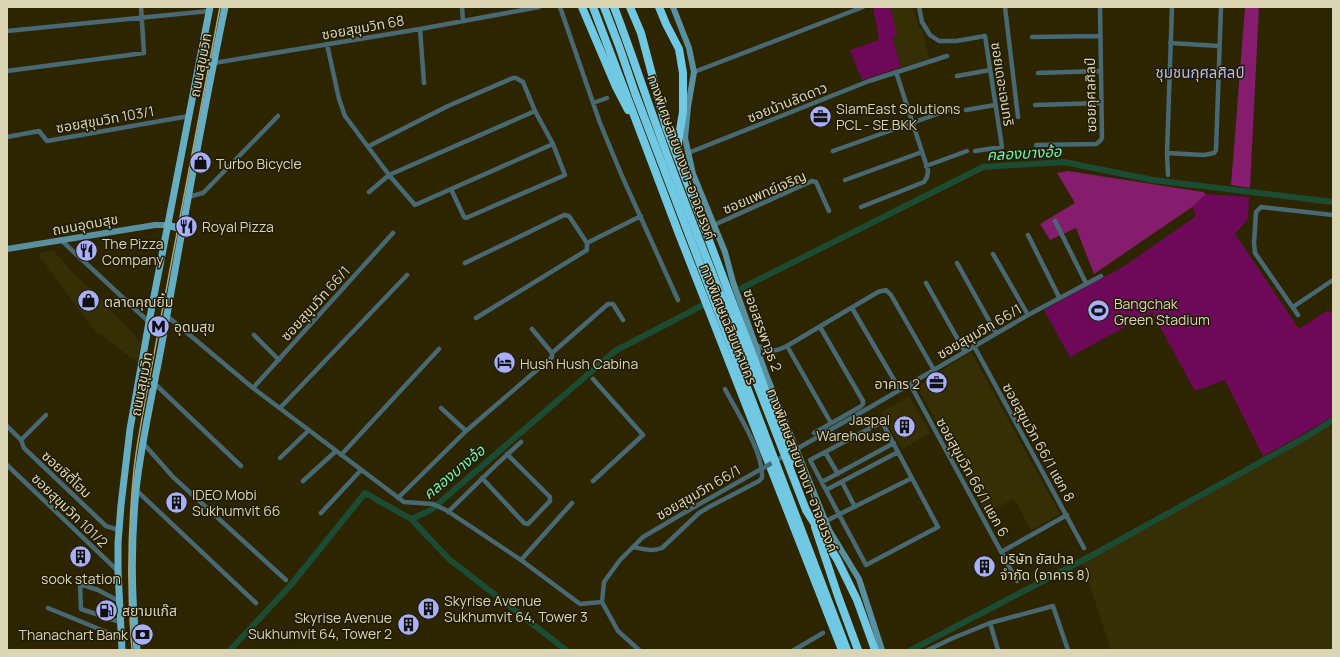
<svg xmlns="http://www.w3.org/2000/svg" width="1340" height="657" font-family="Manrope,'Noto Sans Thai',sans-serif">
	<rect width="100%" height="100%" fill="#2c2500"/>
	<!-- built -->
	<path fill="#362e04" d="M890,7H913L918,28H922L929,59L901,67L892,37Z
		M53,250L72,272L93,291L141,342L137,362L94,330L38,254Z
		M971,352L1060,514L1031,530L1014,499L986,513L918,388L931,377Z
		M909,396L930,433L902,449L881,412Z
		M1333,421V650H1111L1082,562L1269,461Z"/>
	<!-- green -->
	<path fill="#6e095a" d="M873,7H890L897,35L892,37L901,67L862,80L850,50L879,40Z
		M1206,194L1249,197L1248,219L1235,234L1299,329L1327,311L1333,312V416L1298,437L1263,456L1225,380L1195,391L1152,312L1070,357L1044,310L1126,265L1196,216L1192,207Z"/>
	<!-- forest -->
	<path fill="#851c6d" d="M1245,7H1259L1250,188L1231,185Z
		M1068,171L1203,192L1206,194L1192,207L1094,274L1076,228L1050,240L1040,224L1075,203L1057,173Z"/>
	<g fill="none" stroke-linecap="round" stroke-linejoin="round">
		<!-- canal -->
		<path stroke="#1c4b33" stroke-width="6" d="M742,288L983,167L1064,162L1153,180L1333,202
			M411,519L449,559L566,650
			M230,650L290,586L365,493L411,519L431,510L615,351L703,305
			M911,650L1089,557L1306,437L1333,420"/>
		<!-- street -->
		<path stroke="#486973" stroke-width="4.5" d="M462,7L463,21
			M560,7L600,123L622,176L678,300
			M919,7L922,22L930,35L939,41H956L985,36L1002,147L975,151
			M1005,7L1018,117
			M420,29L424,83
			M7,31L209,11
			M1032,37L1099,36
			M1170,43L1219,46
			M327,44L339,99L345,116L389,175L415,205L553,144
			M214,63L420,29L539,7
			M7,71L144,53L141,7
			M694,72L863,7
			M1038,73L1100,71
			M957,76L990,70
			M593,103L607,98
			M1035,105L1101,103
			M966,110L995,105
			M7,137L39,131L47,141L189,116
			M1036,145L1096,144L1100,141L1102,138L1100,7
			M369,146L448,106L513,78H516L523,82L535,111L553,144L565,175L466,218L464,217L451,189
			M833,151L954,108
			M688,153L869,81L947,56
			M1167,153L1204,155L1214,153L1216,150L1221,7
			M926,166L967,151
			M1168,175L1167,153L1172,7
			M845,180L922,152
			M369,192L389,175L535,111
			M188,197L203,193L206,190L278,116
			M861,207L924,182L927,177L928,170L896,72
			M1055,221L1086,283
			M714,225L812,181L816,182L829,211
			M1028,235L1059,297
			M62,241L149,322
			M993,254L1028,315
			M465,263L564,215L569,216L587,243
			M957,263L996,333
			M926,283L965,352
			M1293,307L1333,280
			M852,308L900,390
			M1298,315L1255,253L1254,243L1256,212L1261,207L1333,215
			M167,316L253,388L404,502L433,504L446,510L521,560L580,604L602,602
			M476,318L587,250V243L641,216
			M254,335L279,360
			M756,345C770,351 773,353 787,346L878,292L886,290L891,295L934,370
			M787,346L831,423
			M974,346L1084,548
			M552,353L608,304H613L623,320
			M593,379L643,435L593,481
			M154,383L241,466
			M910,384L1017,581
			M253,388L393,233
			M280,408L407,275
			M441,408L466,431
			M867,409L1028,315L1101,276
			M882,422L938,527L866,565L810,460Z
			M7,426L21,440L24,448L106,526L119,530
			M814,433L860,407L863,404V401L820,327
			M21,440L46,415
			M143,443L173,477L286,580
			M825,452L838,474
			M341,455L439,349
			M280,458L309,430
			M7,465L118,571
			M482,478L524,523L528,524L550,501V497L507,454
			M303,481L336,451
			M822,482L894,443
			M842,482L855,507
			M136,490L256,603
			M826,490L898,452
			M398,498L466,431L552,357V353L532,329
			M448,512L497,464L521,442
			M321,513L361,470
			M826,521L912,478
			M633,547C643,549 652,552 662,548L699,513L709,507L759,481L762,478C764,453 737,412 725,389
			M1001,552L1067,515
			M521,560L572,503
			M119,601L98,590L80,584L81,609L120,622
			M602,602L604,582L620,560L643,537L682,514
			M602,602L618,631L639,650
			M48,608L121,638
			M990,623L998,650
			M794,650L823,633
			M928,650L953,638L990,623L1053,606L1068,650"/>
		<!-- secondary -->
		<path stroke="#5990a0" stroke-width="6" d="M673,7L689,48L694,72L688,107L685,138L693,174L725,252L733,282L767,377L829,530L859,579L882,650
			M7,249L155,225H167"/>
		<!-- primary -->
		<path stroke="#65adc3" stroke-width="7" d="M167,225L182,229
			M122,650L118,571V543L121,505L130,429L149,322L210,7
			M137,650C131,597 131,543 136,490C142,435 156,380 165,326C184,219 203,113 225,7"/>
		<!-- highway -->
		<path stroke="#70c8e2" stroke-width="8" d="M582,7L616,87L628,110
			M593,7L679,234L842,650
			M614,7C630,48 643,89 658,130C687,211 719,291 752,371
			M630,7L641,33L666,127L754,359L791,462
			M659,7L666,24L679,49L683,73V112L678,142V155
			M815,527L838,596L858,650"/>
		<!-- rail -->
		<path stroke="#aaa481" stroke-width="1.5" d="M132,650C127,590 128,530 134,470C136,450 140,431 143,412L220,7"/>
		<!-- street-bridge -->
		<path stroke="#486973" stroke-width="4.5" d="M682,514L867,409"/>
		<!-- highway-bridge -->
		<path stroke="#70c8e2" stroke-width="8" d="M604,7L619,46L635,93L847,650
			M752,371L806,510L837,559L857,600L875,650"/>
	</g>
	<!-- icons -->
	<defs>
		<symbol id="office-disc" viewBox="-11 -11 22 22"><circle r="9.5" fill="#a8b0fc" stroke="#201b06"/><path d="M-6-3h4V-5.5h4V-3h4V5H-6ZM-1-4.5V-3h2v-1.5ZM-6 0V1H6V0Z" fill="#111"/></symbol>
		<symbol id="shop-disc" viewBox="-11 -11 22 22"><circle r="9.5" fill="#a8b0fc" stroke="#201b06"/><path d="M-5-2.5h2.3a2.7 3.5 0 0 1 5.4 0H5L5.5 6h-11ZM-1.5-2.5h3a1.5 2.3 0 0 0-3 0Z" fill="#111"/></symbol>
		<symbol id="restaurant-disc" viewBox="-11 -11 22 22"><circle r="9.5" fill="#a8b0fc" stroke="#201b06"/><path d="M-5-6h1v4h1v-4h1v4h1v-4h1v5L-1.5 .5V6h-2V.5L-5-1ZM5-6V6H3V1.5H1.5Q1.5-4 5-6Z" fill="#111"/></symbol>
		<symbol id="stadium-disc" viewBox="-11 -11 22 22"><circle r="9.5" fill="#a8b0fc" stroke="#201b06"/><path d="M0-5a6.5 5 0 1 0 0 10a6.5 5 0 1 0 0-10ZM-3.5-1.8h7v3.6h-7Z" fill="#111"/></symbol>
		<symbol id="metro-disc" viewBox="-11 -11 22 22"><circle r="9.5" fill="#a8b0fc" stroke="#201b06"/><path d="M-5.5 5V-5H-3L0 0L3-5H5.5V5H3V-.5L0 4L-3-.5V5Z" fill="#111"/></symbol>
		<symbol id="hotel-disc" viewBox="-11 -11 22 22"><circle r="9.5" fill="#a8b0fc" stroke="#201b06"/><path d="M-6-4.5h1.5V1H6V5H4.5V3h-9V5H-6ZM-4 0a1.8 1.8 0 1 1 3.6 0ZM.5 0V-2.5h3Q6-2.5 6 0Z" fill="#111"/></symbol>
		<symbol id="building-disc" viewBox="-11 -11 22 22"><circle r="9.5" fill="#a8b0fc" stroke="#201b06"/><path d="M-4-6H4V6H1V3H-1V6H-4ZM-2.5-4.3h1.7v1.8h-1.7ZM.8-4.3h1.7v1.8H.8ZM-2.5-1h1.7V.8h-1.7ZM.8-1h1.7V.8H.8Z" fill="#111"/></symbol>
		<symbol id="fuel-disc" viewBox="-11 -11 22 22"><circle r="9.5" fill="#a8b0fc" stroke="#201b06"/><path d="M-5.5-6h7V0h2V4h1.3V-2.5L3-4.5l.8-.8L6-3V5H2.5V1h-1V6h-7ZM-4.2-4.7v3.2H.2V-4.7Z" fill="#111"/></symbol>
		<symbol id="bank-disc" viewBox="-11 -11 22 22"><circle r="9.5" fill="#a8b0fc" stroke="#201b06"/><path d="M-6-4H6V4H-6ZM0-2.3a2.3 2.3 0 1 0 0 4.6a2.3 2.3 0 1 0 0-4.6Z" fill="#111"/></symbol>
	</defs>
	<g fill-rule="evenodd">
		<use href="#office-disc" x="808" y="104" width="25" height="25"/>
		<use href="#shop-disc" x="188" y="150" width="25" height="25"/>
		<use href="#restaurant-disc" x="174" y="214" width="25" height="25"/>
		<use href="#restaurant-disc" x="74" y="238" width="25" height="25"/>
		<use href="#shop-disc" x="76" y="288" width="25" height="25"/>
		<use href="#stadium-disc" x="1086" y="298" width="25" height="25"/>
		<use href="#metro-disc" x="146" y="314" width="25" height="25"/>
		<use href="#hotel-disc" x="492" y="350" width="25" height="25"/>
		<use href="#office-disc" x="924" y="370" width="25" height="25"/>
		<use href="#building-disc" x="892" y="414" width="25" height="25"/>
		<use href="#building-disc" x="164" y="490" width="25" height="25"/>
		<use href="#building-disc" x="68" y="544" width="25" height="25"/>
		<use href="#building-disc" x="972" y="554" width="25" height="25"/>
		<use href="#building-disc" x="416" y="596" width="25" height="25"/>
		<use href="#fuel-disc" x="94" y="598" width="25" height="25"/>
		<use href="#building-disc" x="396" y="612" width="25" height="25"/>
		<use href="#bank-disc" x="130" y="622" width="25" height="25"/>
	</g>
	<g text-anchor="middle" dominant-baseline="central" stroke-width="3" stroke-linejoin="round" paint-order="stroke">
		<!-- street labels -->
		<g font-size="14" fill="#dbd5b3" stroke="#201b06">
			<text transform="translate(363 27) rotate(-10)">ซอยสุขุมวิท 68</text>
			<text transform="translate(200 65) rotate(-79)">ถนนสุขุมวิท</text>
			<text transform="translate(1003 84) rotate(81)">ซอยเดอะเจนทริ</text>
			<text transform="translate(1090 95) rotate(-91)">ซอยกุศลศิลป์</text>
			<text transform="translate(787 102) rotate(-22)">ซอยบ้านลัดดาว</text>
			<text transform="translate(105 119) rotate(-10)">ซอยสุขุมวิท 103/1</text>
			<text transform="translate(682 157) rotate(70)">ทางพิเศษสายบางนา-อาจณรงค์</text>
			<text transform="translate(764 192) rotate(-23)">ซอยแพทย์เจริญ</text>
			<text transform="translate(85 224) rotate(-10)">ถนนอุดมสุข</text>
			<text transform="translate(315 303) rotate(-48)">ซอยสุขุมวิท 66/1</text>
			<text transform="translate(729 324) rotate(68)">ทางพิเศษเฉลิมมหานคร</text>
			<text transform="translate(763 330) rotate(70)">ซอยสรรพาวุธ 2</text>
			<text transform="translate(979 331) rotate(-30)">ซอยสุขุมวิท 66/1</text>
			<text transform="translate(141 384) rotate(-79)">ถนนสุขุมวิท</text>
			<text transform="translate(1039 442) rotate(61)">ซอยสุขุมวิท 66/1 แยก 8</text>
			<text transform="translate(803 470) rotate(69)">ทางพิเศษสายบางนา-อาจณรงค์</text>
			<text transform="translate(67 474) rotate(43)">ซอยซิตี้โฮม</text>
			<text transform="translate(973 477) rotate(61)">ซอยสุขุมวิท 66/1 แยก 6</text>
			<text transform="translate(698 492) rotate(-30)">ซอยสุขุมวิท 66/1</text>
			<text transform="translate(70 510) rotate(44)">ซอยสุขุมวิท 101/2</text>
		</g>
		<!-- poi labels -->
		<g font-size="14" fill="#dbd5b3" stroke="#201b06" text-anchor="start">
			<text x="836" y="108">SiamEast Solutions<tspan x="836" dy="16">PCL - SE BKK</tspan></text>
			<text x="216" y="163">Turbo Bicycle</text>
			<text x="202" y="226">Royal Pizza</text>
			<text x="102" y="243">The Pizza<tspan x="102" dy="16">Company</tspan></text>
			<text x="104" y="301">ตลาดคุณยิ้ม</text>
			<text x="1114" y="303">Bangchak<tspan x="1114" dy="16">Green Stadium</tspan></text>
			<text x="174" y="326">อุดมสุข</text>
			<text x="520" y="363">Hush Hush Cabina</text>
			<text x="920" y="383" text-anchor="end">อาคาร 2</text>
			<text x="890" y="419" text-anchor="end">Jaspal<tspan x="890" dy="16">Warehouse</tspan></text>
			<text x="192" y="494">IDEO Mobi<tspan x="192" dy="16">Sukhumvit 66</tspan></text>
			<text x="1000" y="558">บริษัท ยัสปาล<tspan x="1000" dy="16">จำกัด (อาคาร 8)</tspan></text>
			<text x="81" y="578" text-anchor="middle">sook station</text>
			<text x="444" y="600">Skyrise Avenue<tspan x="444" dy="16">Sukhumvit 64, Tower 3</tspan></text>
			<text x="122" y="610">สยามแก๊ส</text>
			<text x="392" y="617" text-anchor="end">Skyrise Avenue<tspan x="392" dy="16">Sukhumvit 64, Tower 2</tspan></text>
			<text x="128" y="634" text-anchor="end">Thanachart Bank</text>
		</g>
		<!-- neighbourhood labels -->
		<g font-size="15" fill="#b4bbf3" stroke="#201b06">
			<text x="1200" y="72">ชุมชนกุศลศิลป์</text>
		</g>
		<!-- water labels -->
		<g font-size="15" font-style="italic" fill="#70f9b5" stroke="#201b06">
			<text transform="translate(1024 153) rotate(-3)">คลองบางอ้อ</text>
			<text transform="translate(454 472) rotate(-40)">คลองบางอ้อ</text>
		</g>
	</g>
	<!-- border -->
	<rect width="1340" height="657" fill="none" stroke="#dbd5b3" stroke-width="16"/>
</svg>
